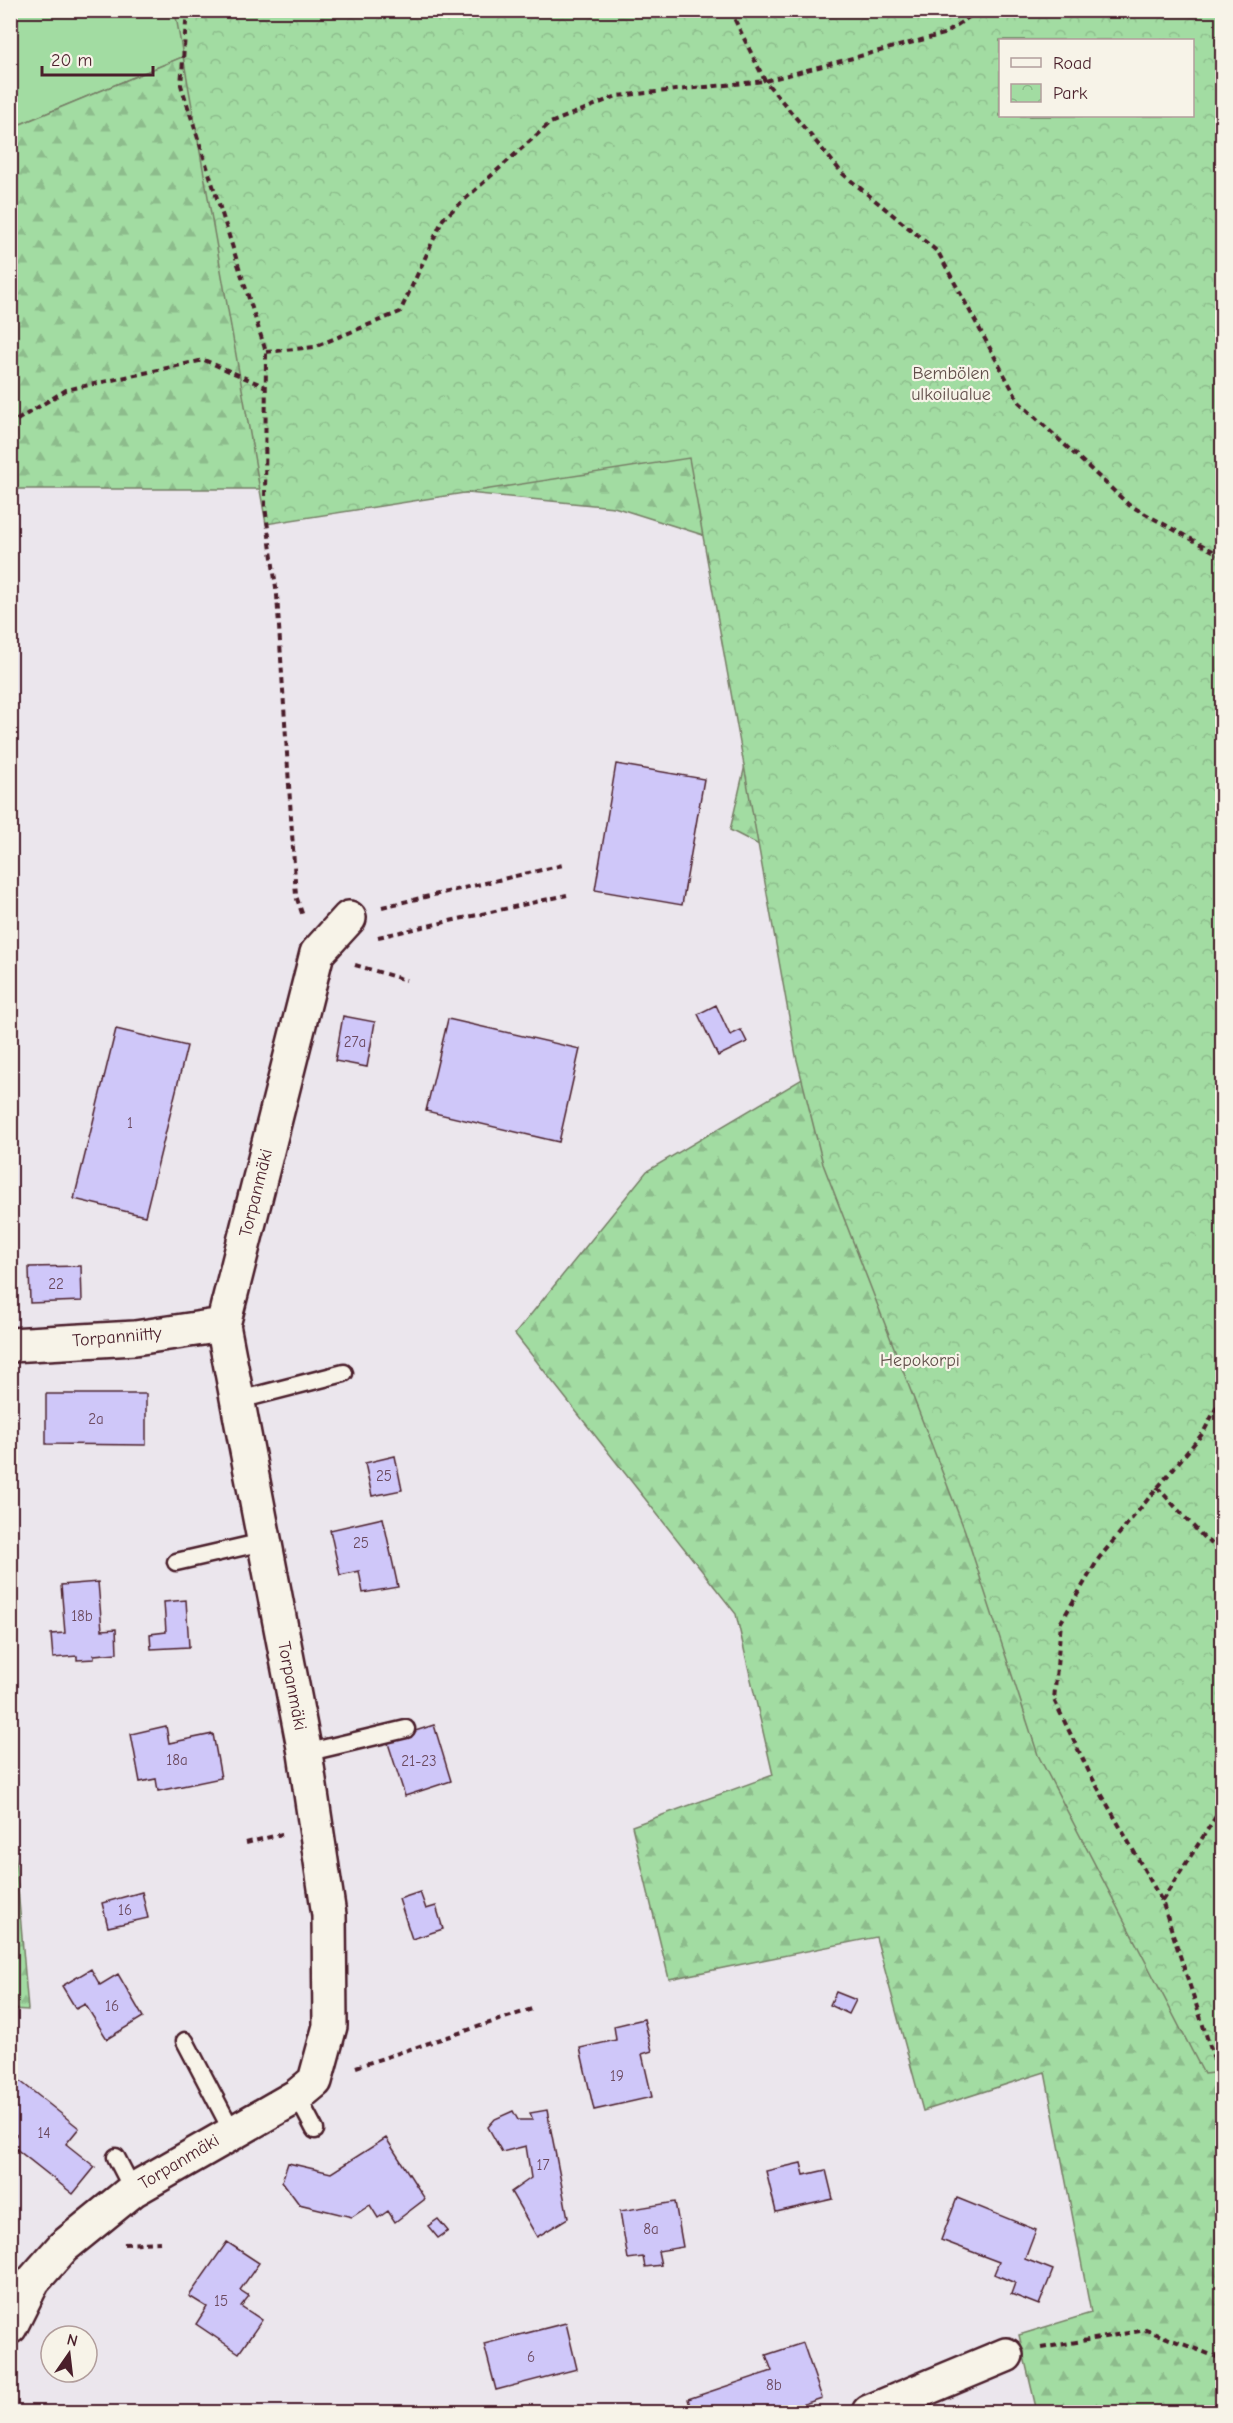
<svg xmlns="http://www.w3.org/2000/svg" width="1233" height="2423" font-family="'Comic Neue',sans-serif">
	<defs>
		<pattern id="forest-firs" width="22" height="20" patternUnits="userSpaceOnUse" patternTransform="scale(1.5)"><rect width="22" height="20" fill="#a2dca2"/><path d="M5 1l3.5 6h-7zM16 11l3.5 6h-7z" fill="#8dbc8c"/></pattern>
		<pattern id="park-crowns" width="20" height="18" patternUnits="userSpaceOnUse" patternTransform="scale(1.5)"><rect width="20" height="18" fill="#a2dca2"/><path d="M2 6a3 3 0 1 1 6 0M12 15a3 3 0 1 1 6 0" fill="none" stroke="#8dbc8c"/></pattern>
	</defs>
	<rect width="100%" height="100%" fill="#ebe6ed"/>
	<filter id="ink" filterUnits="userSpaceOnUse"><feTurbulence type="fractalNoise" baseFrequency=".0167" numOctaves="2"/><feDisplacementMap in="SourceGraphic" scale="12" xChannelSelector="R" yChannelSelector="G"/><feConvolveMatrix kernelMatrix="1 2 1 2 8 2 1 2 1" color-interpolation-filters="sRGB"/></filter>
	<g filter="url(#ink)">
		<!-- grass -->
		<path fill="#a2dca2" stroke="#767e66" stroke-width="1.5" d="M11,11H293L11,128Z"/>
		<!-- forest -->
		<path fill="url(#forest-firs)" stroke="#767e66" stroke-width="1.5" fill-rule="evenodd" d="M293,11H1222V2412H1037L1019,2335L1091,2313L1045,2072L923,2111L876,1937L669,1979L632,1826L773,1775L736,1614L515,1334L647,1171L848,1052L802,867L730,830L792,563L614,507L426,489H11V128ZM1000,40H1192V116H1000Z
			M10,1803H11L28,2010L11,2009Z"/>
		<!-- park -->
		<path fill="url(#park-crowns)" stroke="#767e66" stroke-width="1.5" fill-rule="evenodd" d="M175,11H1222V2072L1204,2074L1038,1755L965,1531L823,1164L796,1056L689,458L266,524ZM1000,40H1192V116H1000Z"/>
		<!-- building -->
		<path fill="#cfc7f9" stroke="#4a1f2b" stroke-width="1.5" d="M616,764L704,779L682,905L595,890Z
			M716,1005L730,1035L741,1030L747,1042L718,1056L698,1014Z
			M343,1016L375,1022L367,1067L335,1061Z
			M448,1019L580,1049L559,1142L426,1111Z
			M116,1029L187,1046L145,1216L74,1199Z
			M81,1266L82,1301L30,1303L29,1267Z
			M46,1394H146V1445L46,1444Z
			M395,1456L402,1490L372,1496L365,1463Z
			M383,1518L398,1587L363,1593L359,1571L340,1575L330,1530Z
			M98,1582L102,1630L116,1629L117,1653L94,1655V1659L77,1660V1656L53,1658L51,1634L65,1633L61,1585Z
			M186,1600L189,1647L151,1649L150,1634L166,1632L164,1602Z
			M434,1725L451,1781L405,1796L387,1740Z
			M166,1726L169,1743L213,1734L221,1778L158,1791L156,1779L140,1782L131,1734Z
			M142,1892L148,1918L108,1927L102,1903Z
			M420,1892L426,1909L436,1906L443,1929L412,1939L399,1899Z
			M91,1969L100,1985L118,1974L143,2017L107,2039L85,2004L76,2009L62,1986Z
			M836,1992L856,2000L849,2014L830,2005Z
			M644,2019L652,2051L642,2054L652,2097L594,2110L580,2048L616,2040L614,2026Z
			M10,2073L79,2128L66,2144L95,2167L73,2194L10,2144L16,2135L10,2130Z
			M547,2110L568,2218L537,2237L511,2192L531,2178L526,2146L502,2152L488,2127L495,2119L513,2111L518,2120H533L530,2113Z
			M386,2138L425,2199L395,2222L388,2211L378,2218L370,2205L352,2217L299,2204L282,2181L288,2163L331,2173Z
			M801,2163L804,2175L826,2170L833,2199L776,2212L766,2171Z
			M957,2198L1036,2230L1025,2259L1053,2270L1039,2305L1011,2294L1015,2283L994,2274L999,2262L941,2240Z
			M675,2202L683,2247L658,2251L661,2265L645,2267L643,2257L628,2259L620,2211Z
			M438,2219L448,2231L438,2238L428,2226Z
			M227,2242L259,2263L240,2290L249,2296L241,2306L262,2320L239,2353L196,2324L207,2307L189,2296Z
			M566,2323L577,2369L496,2390L484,2344Z
			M803,2343L822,2398L780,2412H692L688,2399L772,2371L766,2355Z"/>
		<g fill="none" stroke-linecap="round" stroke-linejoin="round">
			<defs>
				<path id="service" d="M239,1400L344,1373
					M176,1562L263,1542
					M305,1753L406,1729
					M185,2041L232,2131
					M297,2096L315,2130
					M116,2157L133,2190"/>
				<path id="minor" d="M10,1345L135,1338L223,1325
					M10,2327L33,2281L63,2247L133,2190L297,2096L315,2081L330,2026L329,1915L305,1753L223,1325L317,953L349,918
					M869,2412L1006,2355"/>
			</defs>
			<!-- service casing -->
			<use href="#service" stroke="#4a1f2b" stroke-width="21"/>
			<!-- minor casing -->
			<use href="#minor" stroke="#4a1f2b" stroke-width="38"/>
			<!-- path -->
			<path stroke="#4a1f2b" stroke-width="4" stroke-dasharray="6 4.5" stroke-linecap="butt" d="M187,10L181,85L266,352L265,506L277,595L296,896L303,916
				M730,10L765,81L843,174L938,252L1019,402L1129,505L1222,556
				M266,352L314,347L400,312L443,219L550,123L617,96L765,81L944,34L979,10
				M10,428L17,420L66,390L204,360L266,387
				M382,907L563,865
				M378,937L567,895
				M355,965L406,980
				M1222,1397L1203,1433L1099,1558L1061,1622L1054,1700L1090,1774L1162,1901L1222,2083
				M1157,1487L1206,1540L1222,1550
				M246,1843L282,1834
				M1162,1901L1222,1807
				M356,2067L535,2008
				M124,2244L160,2242
				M1041,2348L1146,2330L1222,2359"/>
			<!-- service -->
			<use href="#service" stroke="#f7f3e8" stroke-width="16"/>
			<!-- minor -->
			<use href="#minor" stroke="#f7f3e8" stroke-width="33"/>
		</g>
	</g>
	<g text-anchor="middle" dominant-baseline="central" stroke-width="4.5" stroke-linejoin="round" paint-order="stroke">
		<!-- number labels -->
		<g font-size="15" fill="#6b495e">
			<text x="355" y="1042">27a</text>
			<text x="130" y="1123">1</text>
			<text x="56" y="1284">22</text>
			<text x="96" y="1419">2a</text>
			<text x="384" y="1476">25</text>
			<text x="361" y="1543">25</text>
			<text x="82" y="1616">18b</text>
			<text x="177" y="1760">18a</text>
			<text x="419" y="1761">21-23</text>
			<text x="125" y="1910">16</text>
			<text x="112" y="2006">16</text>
			<text x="617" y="2076">19</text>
			<text x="44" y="2133">14</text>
			<text x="543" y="2165">17</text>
			<text x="651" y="2229">8a</text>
			<text x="221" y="2301">15</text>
			<text x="531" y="2357">6</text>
			<text x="774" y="2385">8b</text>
		</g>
		<!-- park labels -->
		<g font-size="18" fill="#604e49" stroke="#f7f3e8">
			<text x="951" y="373">Bembölen<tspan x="951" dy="21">ulkoilualue</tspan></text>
			<text x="920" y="1360">Hepokorpi</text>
		</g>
		<!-- street labels -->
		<g font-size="18" fill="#4a1f2b" stroke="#f7f3e8">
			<text transform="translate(256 1193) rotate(-76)">Torpanmäki</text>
			<text transform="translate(117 1337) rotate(-5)">Torpanniitty</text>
			<text transform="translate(292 1686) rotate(79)">Torpanmäki</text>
			<text transform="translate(179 2162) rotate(-31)">Torpanmäki</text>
		</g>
	</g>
	<!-- margin -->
	<rect width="1233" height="2423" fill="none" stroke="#f7f3e8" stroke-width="36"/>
	<rect x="18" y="18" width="1197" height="2387" fill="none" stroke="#4a1f2b" stroke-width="2" filter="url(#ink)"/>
	<!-- legend -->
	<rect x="999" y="39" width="195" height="78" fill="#f7f3e8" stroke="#b29e9c" stroke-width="1.5"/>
	<rect x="1011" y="58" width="30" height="9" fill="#f7f3e8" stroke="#b29e9c" stroke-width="1.5"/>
	<text x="1053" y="69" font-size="18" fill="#4a1f2b">Road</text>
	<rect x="1011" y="84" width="30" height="18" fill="url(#park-crowns)" stroke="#b29e9c" stroke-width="1.5"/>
	<text x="1053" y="99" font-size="18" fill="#4a1f2b">Park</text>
	<!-- north arrow -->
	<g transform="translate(69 2354) rotate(14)"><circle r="28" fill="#f7f3e8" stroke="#b29e9c" stroke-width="1.5"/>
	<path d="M0-4.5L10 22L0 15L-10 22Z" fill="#4a1f2b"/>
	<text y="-9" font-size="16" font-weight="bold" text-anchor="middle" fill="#4a1f2b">N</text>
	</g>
	<!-- scale -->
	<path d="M42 66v9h111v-9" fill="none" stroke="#4a1f2b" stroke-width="3"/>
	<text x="51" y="66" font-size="18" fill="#4a1f2b" stroke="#f7f3e8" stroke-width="4.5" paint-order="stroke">20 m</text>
</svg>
